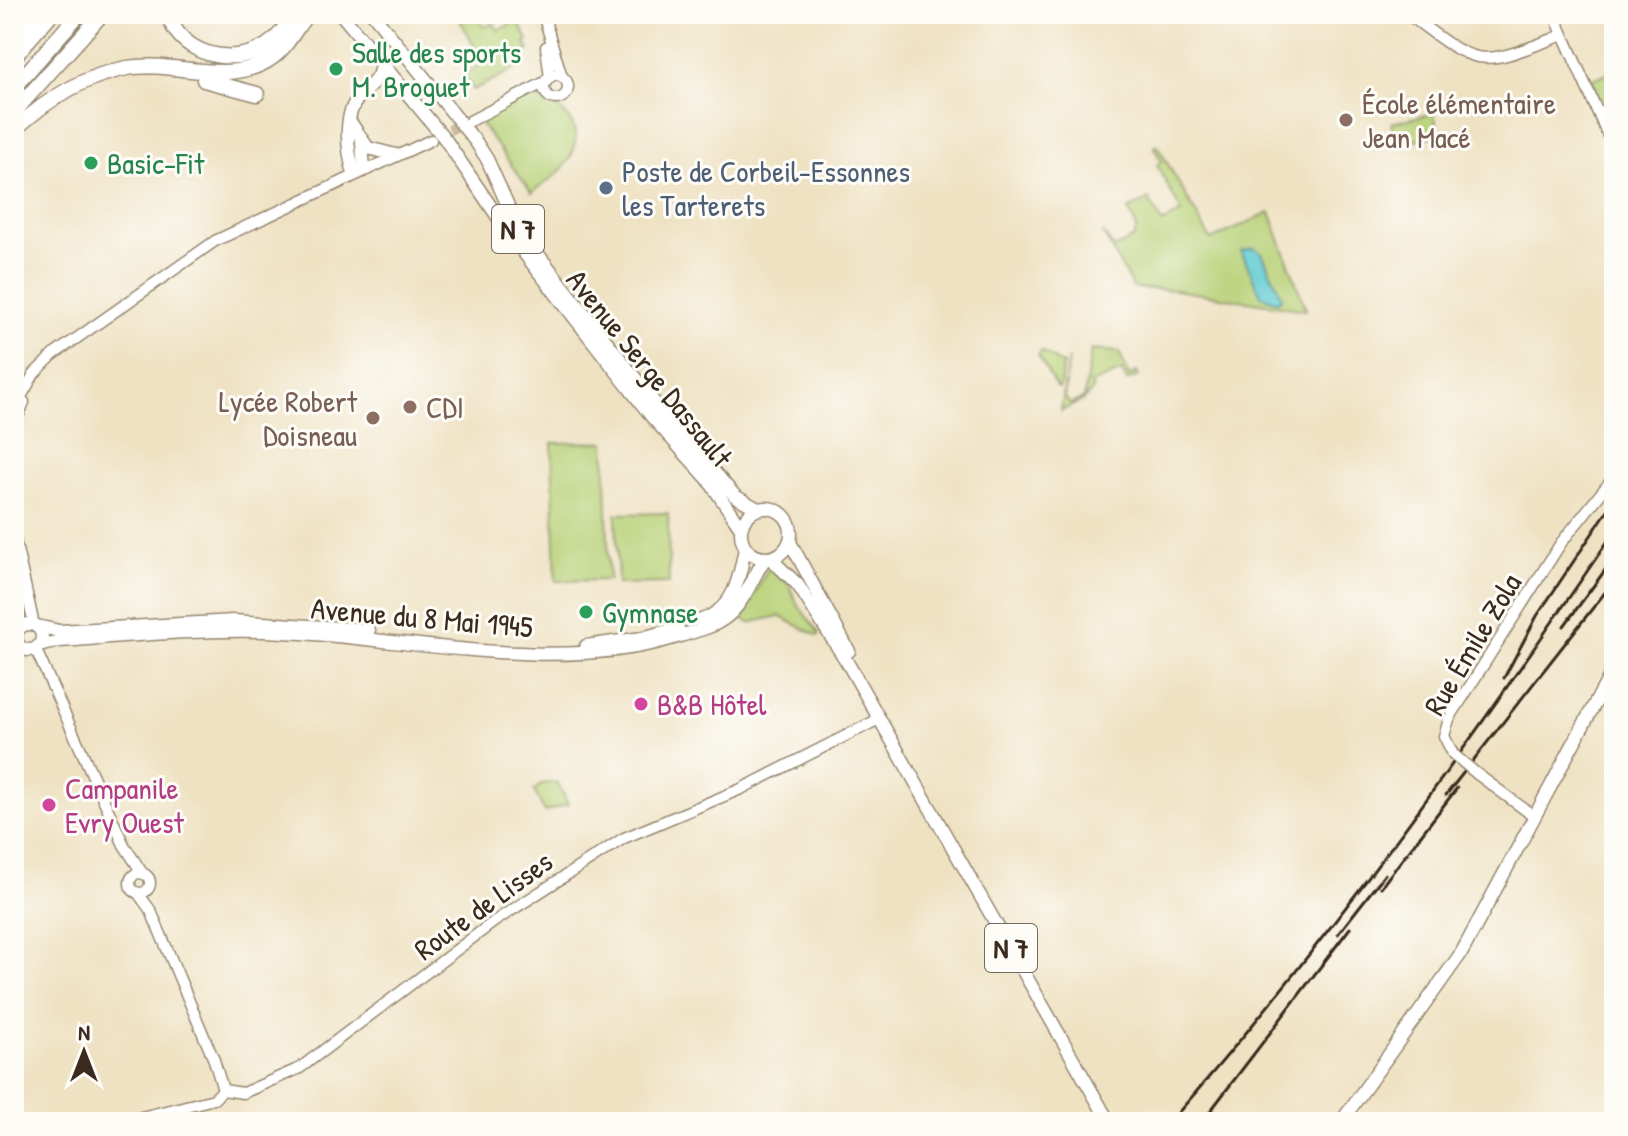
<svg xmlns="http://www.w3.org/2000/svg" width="1628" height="1136" font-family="'Patrick Hand',sans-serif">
	<rect width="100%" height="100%" fill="#fdfcf7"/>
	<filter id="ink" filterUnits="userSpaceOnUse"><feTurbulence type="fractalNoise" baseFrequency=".0125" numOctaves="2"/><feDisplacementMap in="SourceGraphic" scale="16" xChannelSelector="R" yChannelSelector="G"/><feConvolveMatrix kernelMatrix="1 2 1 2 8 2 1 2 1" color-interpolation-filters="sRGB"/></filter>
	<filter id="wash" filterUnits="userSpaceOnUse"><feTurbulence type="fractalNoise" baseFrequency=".006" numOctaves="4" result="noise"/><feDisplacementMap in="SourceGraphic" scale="32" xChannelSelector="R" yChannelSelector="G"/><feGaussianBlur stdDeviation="1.8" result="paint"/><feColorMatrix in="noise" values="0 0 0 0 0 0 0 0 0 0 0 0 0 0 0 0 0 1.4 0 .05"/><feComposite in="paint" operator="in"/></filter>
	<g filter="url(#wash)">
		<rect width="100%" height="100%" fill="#efe2c3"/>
		<!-- green -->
		<path fill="#b7d076" stroke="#797d4a" stroke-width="2" d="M471,14H476L484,27L494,23L498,30L510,25L506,16L514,14L528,40L525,42L529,50L522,56L524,65L473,90L464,75L483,63L460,20Z
			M1614,72V136L1592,79Z
			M526,97C562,99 591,130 566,164C558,176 543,184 532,193L478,120Z
			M1434,113L1439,135L1396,144L1391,123Z
			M1157,145L1211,240L1270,212L1306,310L1175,290L1133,288L1103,233L1114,248L1134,238L1137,227L1128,210L1149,199L1162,223L1182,212L1157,166L1161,161L1154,147Z
			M1091,350L1119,352L1129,376L1137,372L1139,376L1127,381L1122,371L1091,384L1093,390L1082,401L1061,411L1069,358L1064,396L1070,404L1084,398Z
			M1041,351L1063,365L1060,388L1056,387L1038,355Z
			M605,442L609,580L556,581L552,443Z
			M668,513L669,583L618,584L616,514Z
			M767,570H773L789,585L798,605L819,633L818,636L779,616L749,623L742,618Z
			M557,782L568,804L545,812L534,791L541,784Z"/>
		<!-- water -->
		<path fill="#5dcad2" stroke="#4c7a78" stroke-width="2" d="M1254,248L1262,253L1282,297L1277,302L1261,296L1241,251Z"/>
	</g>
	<g filter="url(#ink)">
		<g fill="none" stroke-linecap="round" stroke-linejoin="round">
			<!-- minor-tunnel -->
			<path stroke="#cbbda2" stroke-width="10" stroke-dasharray="10 5" stroke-linecap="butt" d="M436,137L468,121"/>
			<defs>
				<path id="minor" d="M543,14L562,77
					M1408,14C1481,70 1478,67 1563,35
					M1554,14L1614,149
					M546,47L550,78
					M544 87a12 12 0 1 1 24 0a12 12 0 1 1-24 0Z
					M470,121L547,81
					M14,409L34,374L53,355L215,241L431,140
					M14,426L24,402
					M14,536L34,625
					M14,589L20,627
					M35,648L124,845L143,874
					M1453,754L1444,736L1449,719L1561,543L1614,477
					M1477,774L1535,817
					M130 883a10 10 0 1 1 20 0a10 10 0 1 1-20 0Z
					M138,893L151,911L214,1060L223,1090
					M223,1090L243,1093L300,1068L495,921L624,838L741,789L879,719
					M121,1122L214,1099L223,1090"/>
				<path id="major" d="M341,14L445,139L510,235L652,417L708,479L741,528
					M373,14L476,142L487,159L519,230L661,411L735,496L758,509
					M351,123L368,148L396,155
					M362,143L364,170
					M354,174C348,152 342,116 359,97C371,84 381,80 381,60
					M741 533a25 25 0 1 1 50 0a25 25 0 1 1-50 0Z
					M790,542L849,651
					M770,558L798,585L847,662L1109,1122
					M699,621C734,610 739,580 745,548
					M16 637a13 13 0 1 1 26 0a13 13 0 1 1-26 0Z
					M37,626L59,631L233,621L369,630
					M38,646L60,641C128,636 197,629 265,631C397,635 555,677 680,636C695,631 712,628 725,618C744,605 752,577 765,559
					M586,646L642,638L678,628
					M1341,1122L1462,952L1614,668"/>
				<path id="highway" d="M168,14C185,71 273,70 291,14
					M16,44L34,14
					M14,57L51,14
					M204,80L257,94
					M14,87L79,14
					M14,112L102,14
					M14,130C46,100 84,76 127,68C174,60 223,86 267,61C286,50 294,30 307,14"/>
			</defs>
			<!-- minor casing -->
			<use href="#minor" stroke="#958670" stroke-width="13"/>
			<!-- major casing -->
			<use href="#major" stroke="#958670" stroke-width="15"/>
			<!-- highway casing -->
			<use href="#highway" stroke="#958670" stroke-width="17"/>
			<!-- minor -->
			<use href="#minor" stroke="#fff" stroke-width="10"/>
			<!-- major -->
			<use href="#major" stroke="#fff" stroke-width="12"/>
			<!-- highway -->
			<use href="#highway" stroke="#fff" stroke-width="14"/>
			<!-- rail -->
			<path stroke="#3b2a1e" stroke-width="3" d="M1564,626L1614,558
				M1504,678L1537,616L1614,501
				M1446,795L1614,581
				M1381,887L1457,788
				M1338,934L1385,874
				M1170,1122C1333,937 1475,736 1614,532
				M1202,1122L1350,928"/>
			<defs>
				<path id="minor-bridge" d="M1453,754L1477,774"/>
			</defs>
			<!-- minor-bridge casing -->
			<use href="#minor-bridge" stroke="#958670" stroke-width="13" stroke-linecap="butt"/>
			<!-- minor-bridge -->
			<use href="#minor-bridge" stroke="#fff" stroke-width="10"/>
		</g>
	</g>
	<!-- markers -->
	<g fill="#2e9e5b" stroke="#fdfcf7" stroke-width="3">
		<circle cx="336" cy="69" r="8"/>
		<circle cx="91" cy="163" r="8"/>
		<circle cx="586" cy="612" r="8"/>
	</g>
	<g fill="#8d6e63" stroke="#fdfcf7" stroke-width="3">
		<circle cx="1346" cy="120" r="8"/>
		<circle cx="410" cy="407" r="8"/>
		<circle cx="373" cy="418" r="8"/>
	</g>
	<circle fill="#5c6f8a" stroke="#fdfcf7" stroke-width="3" cx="606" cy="188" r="8"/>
	<g fill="#d1479c" stroke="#fdfcf7" stroke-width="3">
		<circle cx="641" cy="704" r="8"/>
		<circle cx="49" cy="805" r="8"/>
	</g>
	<g text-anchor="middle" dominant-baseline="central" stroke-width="6" stroke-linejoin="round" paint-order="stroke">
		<!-- shield labels -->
		<g fill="#fdfcf7" stroke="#75695f" stroke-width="2">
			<rect x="492" y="205" width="52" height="48" rx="6"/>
			<rect x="985" y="924" width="52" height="48" rx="6"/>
		</g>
		<g font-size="28" font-weight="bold" fill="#3b2a1e">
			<text x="518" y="229">N 7</text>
			<text x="1011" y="948">N 7</text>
		</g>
		<!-- leisure labels -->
		<g font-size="30" fill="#27864d" stroke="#fdfcf7" text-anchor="start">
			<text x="352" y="52">Salle des sports<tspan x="352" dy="34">M. Broguet</tspan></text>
			<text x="107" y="163">Basic-Fit</text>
			<text x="602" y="612">Gymnase</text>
		</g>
		<!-- education labels -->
		<g font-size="30" fill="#785e54" stroke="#fdfcf7" text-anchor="start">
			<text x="1362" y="103">École élémentaire<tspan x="1362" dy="34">Jean Macé</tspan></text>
			<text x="357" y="401" text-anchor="end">Lycée Robert<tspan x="357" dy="34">Doisneau</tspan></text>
			<text x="426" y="407">CDI</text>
		</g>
		<!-- service labels -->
		<g font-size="30" fill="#4e5e75" stroke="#fdfcf7" text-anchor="start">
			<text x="622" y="171">Poste de Corbeil-Essonnes<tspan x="622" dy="34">les Tarterets</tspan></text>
		</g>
		<!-- street labels -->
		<g font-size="30" fill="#3b2a1e" stroke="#fdfcf7">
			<text transform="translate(650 368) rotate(51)">Avenue Serge Dassault</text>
			<text transform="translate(422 617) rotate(5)">Avenue du 8 Mai 1945</text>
			<text transform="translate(1472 644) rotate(-59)">Rue Émile Zola</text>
			<text transform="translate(483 905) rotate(-36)">Route de Lisses</text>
		</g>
		<!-- hotel labels -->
		<g font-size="30" fill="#b23c85" stroke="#fdfcf7" text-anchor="start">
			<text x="657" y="704">B&amp;B Hôtel</text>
			<text x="65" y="788">Campanile<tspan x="65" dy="34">Evry Ouest</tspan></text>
		</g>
	</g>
	<!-- margin -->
	<rect width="1628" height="1136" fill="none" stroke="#fdfcf7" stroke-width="48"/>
	<!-- north arrow -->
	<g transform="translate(84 1052)" stroke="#fdfcf7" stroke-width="6" paint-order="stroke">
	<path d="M0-6L14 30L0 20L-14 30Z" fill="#3b2a1e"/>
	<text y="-12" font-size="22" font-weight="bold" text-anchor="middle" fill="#3b2a1e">N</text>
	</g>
</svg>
